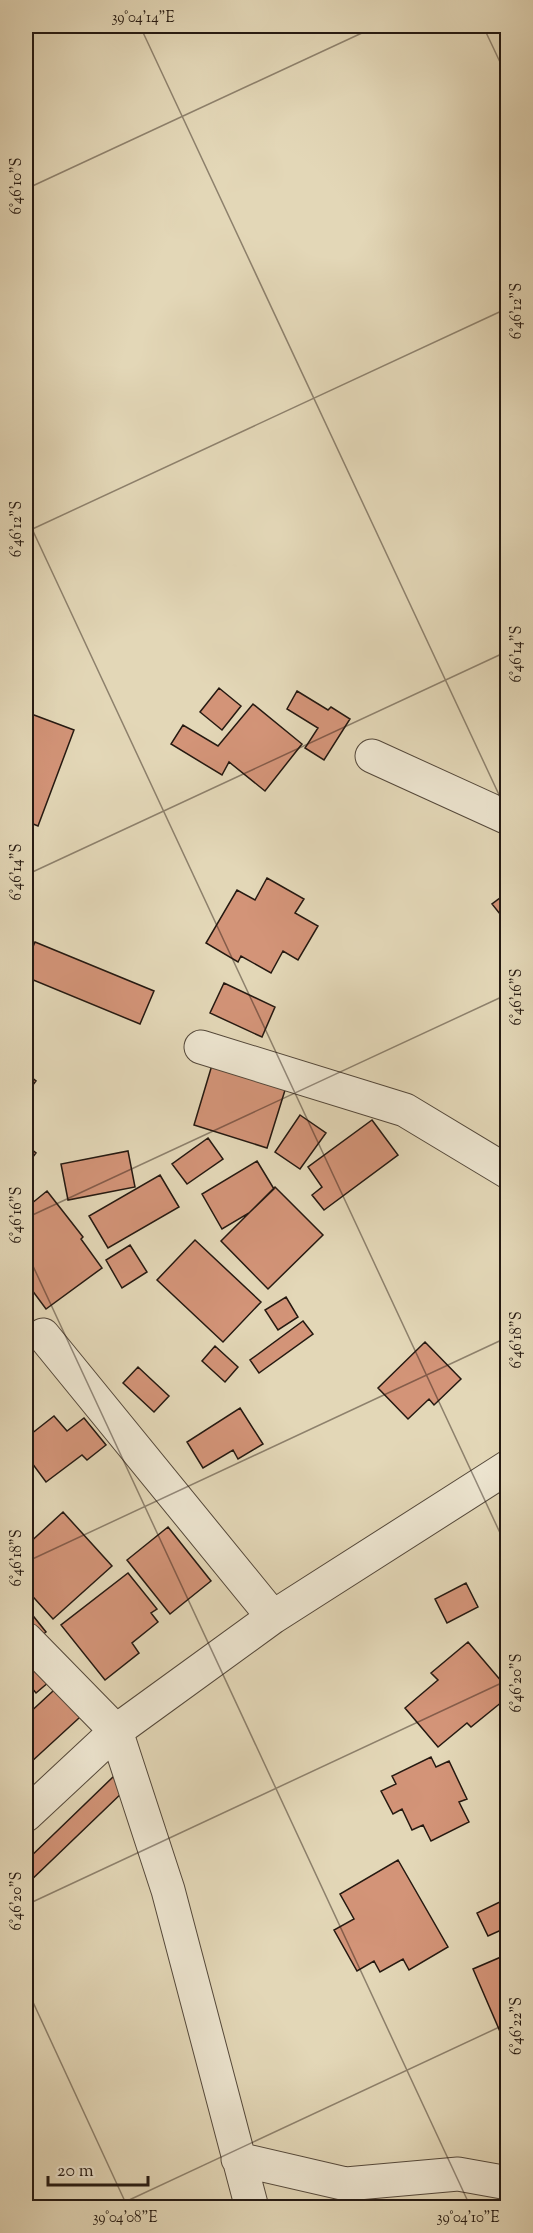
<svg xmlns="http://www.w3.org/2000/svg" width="533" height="2233" font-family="'Sorts Mill Goudy',serif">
	<rect width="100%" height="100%" fill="#e3d7b7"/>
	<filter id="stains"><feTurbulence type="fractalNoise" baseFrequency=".00333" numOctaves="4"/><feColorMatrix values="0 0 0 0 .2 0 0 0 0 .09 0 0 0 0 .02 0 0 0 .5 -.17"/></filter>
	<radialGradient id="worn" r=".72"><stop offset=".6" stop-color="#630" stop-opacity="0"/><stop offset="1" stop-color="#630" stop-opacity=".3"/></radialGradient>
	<!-- building -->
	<path fill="#d39478" stroke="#251911" stroke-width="1.5" d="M219,688L241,706L222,730L200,712Z
		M297,691L328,710L331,707L350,719L324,760L305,748L318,728L287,709Z
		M253,704L302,744L265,791L229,762L222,775L171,744L183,725L218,746Z
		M26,712L74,730L38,826L26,821Z
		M267,878L304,899L295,913L318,926L298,960L283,951L271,973L241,956L238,962L206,943L237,890L255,900Z
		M508,892V924L492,904Z
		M35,942L154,991L140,1024L26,977V963Z
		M224,983L275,1007L262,1037L210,1013Z
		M212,1065L286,1087L267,1148L194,1125Z
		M26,1073L36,1081L26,1094Z
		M300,1115L326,1133L300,1169L275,1152Z
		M372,1120L398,1155L324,1210L312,1195L322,1187L308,1167Z
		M208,1138L223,1159L187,1184L172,1164Z
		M26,1145L36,1153L26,1166Z
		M128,1151L135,1187L68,1200L61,1164Z
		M257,1161L274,1189L249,1213L222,1229L202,1194Z
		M160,1175L179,1207L108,1248L89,1216Z
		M275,1187L323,1235L268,1289L221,1241Z
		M47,1191L83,1237L81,1239L102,1268L46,1309L26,1282V1208Z
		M195,1240L261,1302L223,1342L157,1280Z
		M130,1245L147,1272L122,1288L106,1260Z
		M286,1297L298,1317L278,1330L265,1310Z
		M303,1321L313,1334L259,1373L250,1360Z
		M425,1342L461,1379L434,1405L429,1399L408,1419L378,1388Z
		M215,1346L238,1367L225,1382L202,1361Z
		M138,1367L169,1396L154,1412L123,1383Z
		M240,1408L263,1444L238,1459L233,1450L203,1468L187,1442Z
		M54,1416L67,1431L84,1418L106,1445L87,1460L82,1455L46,1482L26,1455V1438Z
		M63,1512L112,1566L53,1619L26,1589V1546Z
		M168,1527L211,1581L170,1614L127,1560Z
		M128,1573L157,1609L151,1613L158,1622L132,1643L139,1653L105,1680L61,1625Z
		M466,1583L478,1607L447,1623L435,1599Z
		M26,1607L46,1632L26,1648Z
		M468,1642L508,1689V1697L471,1727L467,1723L438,1747L405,1708L438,1680L431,1673Z
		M26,1656L70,1664L36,1693L26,1681Z
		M66,1679L91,1707L30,1763L26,1758V1716Z
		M431,1757L436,1767L449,1761L467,1799L459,1802L469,1822L431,1841L423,1825L412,1830L402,1809L393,1814L381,1791L396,1784L392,1776Z
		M114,1776L126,1789L26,1885V1861Z
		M398,1860L448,1947L409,1970L403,1959L380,1972L374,1961L357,1971L334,1930L354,1919L340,1894Z
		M508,1898V1927L488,1936L477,1913Z
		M508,1954V2050L473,1969Z
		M26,2018L32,2023L26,2031Z"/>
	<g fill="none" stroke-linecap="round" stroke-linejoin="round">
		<defs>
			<path id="minor" d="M372,756L508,818
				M201,1047L405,1110L508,1172
				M43,1335L273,1617
				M26,1639L116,1731L168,1890L252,2208
				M26,1815L116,1731L273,1617L508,1467
				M238,2159L346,2184L458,2174L508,2183"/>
		</defs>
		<!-- minor casing -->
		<use href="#minor" stroke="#54483a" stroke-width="35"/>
		<!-- minor -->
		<use href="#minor" stroke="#ede5d0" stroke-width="33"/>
	</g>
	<!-- ticks -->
	<path fill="none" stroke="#251911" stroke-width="1.5" stroke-opacity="0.45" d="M140,26L508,814M483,26L508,79M26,189L377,26M26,516L508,1550M26,532L508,308M26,875L508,651M26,1218L508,994M26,1251L471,2208M26,1562L508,1337M26,1905L508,1680M26,1987L128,2208M112,2208L508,2023"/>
	<!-- margin -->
	<rect width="533" height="2233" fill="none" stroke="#e3d7b7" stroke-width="66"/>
	<!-- scale -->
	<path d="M48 2176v9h100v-9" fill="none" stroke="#251911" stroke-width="3"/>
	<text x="57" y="2176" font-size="18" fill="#251911" stroke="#ede5d0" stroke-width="4.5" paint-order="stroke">20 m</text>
	<rect x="33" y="33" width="467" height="2167" fill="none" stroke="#251911" stroke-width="2"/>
	<g font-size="15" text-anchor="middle" fill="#251911">
		<text x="143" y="22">39°04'14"E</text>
		<text transform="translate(16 186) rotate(-90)" y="5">6°46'10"S</text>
		<text transform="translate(516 311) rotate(-90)" y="5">6°46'12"S</text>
		<text transform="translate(16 529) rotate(-90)" y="5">6°46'12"S</text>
		<text transform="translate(516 654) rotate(-90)" y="5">6°46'14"S</text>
		<text transform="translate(16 872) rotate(-90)" y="5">6°46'14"S</text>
		<text transform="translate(516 997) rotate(-90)" y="5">6°46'16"S</text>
		<text transform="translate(16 1215) rotate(-90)" y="5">6°46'16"S</text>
		<text transform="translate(516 1340) rotate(-90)" y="5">6°46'18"S</text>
		<text transform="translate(16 1558) rotate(-90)" y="5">6°46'18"S</text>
		<text transform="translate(516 1683) rotate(-90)" y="5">6°46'20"S</text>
		<text transform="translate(16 1901) rotate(-90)" y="5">6°46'20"S</text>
		<text transform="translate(516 2026) rotate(-90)" y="5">6°46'22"S</text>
		<text x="125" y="2222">39°04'08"E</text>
		<text x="468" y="2222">39°04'10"E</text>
	</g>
	<rect width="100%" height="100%" filter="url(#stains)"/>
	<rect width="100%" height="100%" fill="url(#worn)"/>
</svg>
